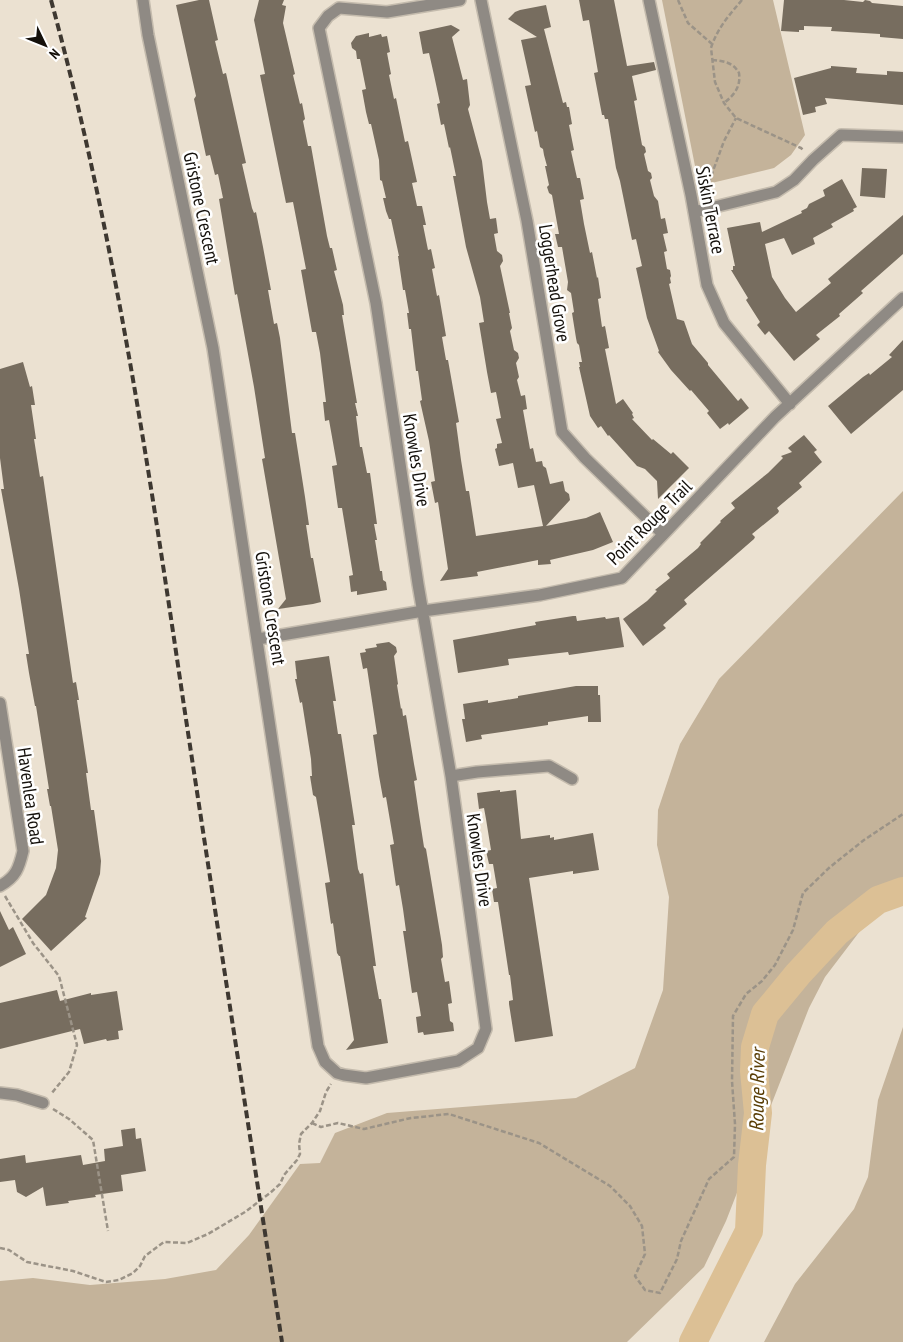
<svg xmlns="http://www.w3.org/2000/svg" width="903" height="1342" font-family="'PT Sans Narrow',sans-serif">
	<rect width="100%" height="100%" fill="#ebe1d1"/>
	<!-- green -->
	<path fill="#c4b39a" d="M662,0H773L805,135L791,155L774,168L699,186Z
		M903,491V896L860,931L825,977L809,1008L726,1221L704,1267L627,1342H0V1281L33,1278L90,1285L165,1279L216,1270L249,1235L300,1164L320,1163L335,1133L387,1113L576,1098L635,1068L663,990L669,897L657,845L658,810L680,744L719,679Z
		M903,1027V1342H764L795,1284L854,1209L868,1177L878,1100Z"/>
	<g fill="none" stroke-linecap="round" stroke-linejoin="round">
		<!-- river -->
		<path stroke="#dcc095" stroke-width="28" d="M693,1342L749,1231L752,1165L758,1113L754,1071L755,1047L765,1014L798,974L837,932L878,900L903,891"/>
	</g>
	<!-- building -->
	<path fill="#776d5f" d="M199,0H209L218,40L215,41L223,74L226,73L246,163L242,164L252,208L254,213L256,212L263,247L271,290H268L274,324L277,323L280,338L292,433H295L305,497L309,525H306L311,558H313L321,602L313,604L278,609L286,599L262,459L265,458L254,387L237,294L235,295L219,199L223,198L218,174L215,175L210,155L206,156L194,99L196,96L176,5Z
		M259,0H284L282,5L286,6L283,23L295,74L293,75L300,104L302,103L305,119L303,121L308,146H311L327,236L330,248H332L337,270L334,271L343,305L344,315H342L357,403H355L358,416H356L360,447H362L367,473H370L377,524H374L377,540H375L380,571H382L383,580L386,582L387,590L357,595V591L351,592L349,576L353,575L342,508H338L332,466L337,465L329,420L325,421L323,402H326L320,353L316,332H312L301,270L306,269L293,202L286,203L260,75L265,74L254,20Z
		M579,0H614L627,66L654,62L656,70L632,76L637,100L634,101L642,145L645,147L646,152L644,154L648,171L651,173L652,178L650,180L654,196L658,201L661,219L665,218L668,233L663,234L667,251L664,252L667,269L670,270L671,276L670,278L671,283L669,284L677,319L684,321L692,344L708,363V365L738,401L741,398L749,408L729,425L728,423L720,429L707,413L709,411L691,390L690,391L671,370L658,352L659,351L647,318L636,268L642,266L636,239L632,240L620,181L616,168L608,119H605L604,115H602L594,73L598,72L589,20L583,21Z
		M784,0H844L863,2L865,0L870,1L872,3L903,6V39L880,37V34L831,31L832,27L804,26V30H799V32L781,31Z
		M546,5L551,27L544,29L563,103L566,102L567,107H569L572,124L569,125L574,150L571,151L577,178H580L584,199L580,200L584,224L590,253L592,252L597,278L598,277L601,298L598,299L602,327L605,326L609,348L605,349L616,404L623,399L633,413L632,414L634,418L632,419L652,440L653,439L671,454L673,452L689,468L658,499L657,481L645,469L637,466L609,435L608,436L601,426L598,428L590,416L579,367H580L579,362H582L579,345L577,343L576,338L572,313L574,312L571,293L567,290L568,282L562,247H558L555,234H559L552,195L549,193L547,187L549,185L545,166H547L544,155L543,149L540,147L537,131L535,132L525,86L531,85L521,40L537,37L508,19L515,12L520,10Z
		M451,25L460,30L452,37L463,80L467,79L470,105L468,109L482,161L487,202L490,219L496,218L498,233L494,234L497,251L502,255L503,261L500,266L510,313H509L512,328L510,331L514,350L518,353L519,358L516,363L519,377L517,380L521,396L525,395L527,409L523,410L530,449L533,448L536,462L542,461L543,466L546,468L550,484L563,481L565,491L569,494L570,500L546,526L586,518L600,512L613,542L593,550L550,560L551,564L538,565V560L477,572L478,576L440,581L448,569L438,502L435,503L431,482L435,481L429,441L420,401L422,400L418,371H416L411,329H409L407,313H409L405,290H403L398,256H399L391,219H389L386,211L383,198H386L382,181L380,180L379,160L371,124H369L366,112L362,90L366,89L360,59H357L356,51L352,48L351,43L356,36L369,33V37L381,34L382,37L387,36L390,52L387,53L391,74L389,75L394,99L396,98L405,142L408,141L417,182L412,183L417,206H422L426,225H423L428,250L431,249L435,268L432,269L437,296L439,295L446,336L442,337L446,360H448L459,422L456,423L461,460L466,491H469L476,536L543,526L534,485L518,488L513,463L499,466L495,449L497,448V444L502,443L496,419L501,418L496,392L491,393L487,372L479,323L484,322L480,297L466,247L453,176H456L450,147L449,148L444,124L441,125L437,104L440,103L434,75L429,53L423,54L419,32Z
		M831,66L857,68L856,73L887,75V71L903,72V105L825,98L827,104L815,107L816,112L803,115L794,78L831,68Z
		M862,168L887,169L885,198L860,196Z
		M842,179L857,207L853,209L854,211L831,224L833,227L813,238L815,244L792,255L784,238L765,244L772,277L785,298L796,312L831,283L828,279L903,215V254L861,291L863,293L839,314L840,316L816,335L820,339L794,361L769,331L765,335L757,325L760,322L746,300L748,298L731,270H733V266H735L727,228L760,222L762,232L802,213L801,211L807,208L809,204L825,196L823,190Z
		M903,340V390L851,434L828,406L863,377L869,373L870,375L892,357L889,355Z
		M23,362L30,387L32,386L35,405H31L36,439H34L40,477L43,476L73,683L76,682L79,700H77L88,773H86L91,810H94L101,861L100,874L85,917L87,918L51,951L22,919L46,895L56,868L58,850L51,806H50L47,789H49L36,706H35L29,673L26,654H29L19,589L1,489H4L0,458V369Z
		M804,435L817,450L814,452L822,462L799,483L802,487L777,508L779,511L778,513L752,534L755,537L754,539L684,600L687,604L663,625L666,628L643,646L623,619L647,601L657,591L655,590L670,578L667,574L698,548L701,544L700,543L721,522L720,521L735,508L731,503L768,473L783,458L781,456L792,452L788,448Z
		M573,616H576L577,621L605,617L606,619L619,617L624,647L569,655L568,652L508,659L509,665L458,673L453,640L536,625L535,622Z
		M389,642L396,647L397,652L394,656L398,684L397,685L401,709L402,708L403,716L406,715L414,764L417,780L414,781L419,815L424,847L426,849L442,945L443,957L441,959L445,982L449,981L452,1003L448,1004L450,1021L453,1023L454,1031L424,1035L423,1032L418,1033L416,1017L421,1016L417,992L412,993L403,931H406L403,909L399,885L396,886L390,845L394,844L386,797L383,798L379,776L373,735L377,734L367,668L363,669L360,653L366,652L365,649L377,647L376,644Z
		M329,656L336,701H333L338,734H341L355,825H352L358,869L360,874L363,873L376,966H373L379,999H381L388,1043L346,1050L354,1040L340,956H339L337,953L333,923L331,924L325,883L330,882L320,820L316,797L313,795L310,776H312L311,759L302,702L300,703L295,679H297L295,661Z
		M576,686H598V695H600L601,722H588V716L548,722V725L481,735L482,739L466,742L462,719H465L463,704L488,700V703L518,698V696Z
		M500,790V792L516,790L521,839L550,835V838L554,837V840L593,833L599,870L573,874V871L529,878L553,1036L515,1042L509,1004V1001L513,1000L510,975H509L498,902H494L492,889L497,888L493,864H489L486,851L491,850L486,819L484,808L479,809L477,793Z
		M0,911L9,930L13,927L26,954L0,967Z
		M57,990L60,1001L91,993V995L117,991L123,1030L118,1031L119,1039L107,1041L106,1039L84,1044L80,1029L0,1049V1003Z
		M135,1128L136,1139L141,1138L146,1171L121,1175L123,1191L95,1195L96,1197L68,1201L69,1203L46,1206L43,1187L26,1197L17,1192L15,1180L0,1182V1159L25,1155L26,1163L81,1155L83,1165L105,1161L104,1149L123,1146L121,1130Z"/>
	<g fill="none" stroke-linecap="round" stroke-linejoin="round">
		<defs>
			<path id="minor" d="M143,0L148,35L213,348L318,1046L325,1062L337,1073L344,1075L366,1078L458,1061L478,1048L486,1029L451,776L418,584L376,303L319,28L328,16L339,8L387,12L460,0
				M481,0L527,221L562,432L585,458L663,534
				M649,0L691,195L707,285L724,323L790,404
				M694,212L776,192L794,180L813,160L841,135L903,137
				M258,639L423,611L540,595L622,578L775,417L903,298
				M0,703L23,851C19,868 16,877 0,886
				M451,776L477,772L549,766L572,779
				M0,1093L17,1095L43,1103"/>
		</defs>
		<!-- minor casing -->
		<use href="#minor" stroke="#c4bbad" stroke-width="14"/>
		<!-- path -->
		<path stroke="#9b9387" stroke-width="2.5" stroke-dasharray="5 2.5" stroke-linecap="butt" d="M678,0L688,23L712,44
			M742,0C729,15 717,29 711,48L715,82L724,103L736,118L801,148L804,151
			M712,60C723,61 733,62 739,73C741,87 734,95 724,103
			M706,190L724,141L736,118
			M5,896L33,943L59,976L77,1045L69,1072L51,1094
			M53,1109L69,1119L93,1140L108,1231
			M312,1123L321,1127L338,1123L364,1129L411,1118L449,1114L539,1143L610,1186L630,1206L642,1226L645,1254L635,1276L645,1290L660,1293L677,1259L681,1241L709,1179L734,1157L735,1124L732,1081L733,1016L746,994L762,981L775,965L793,930L803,893L830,867L864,840L903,814
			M0,1248L9,1250L27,1262L73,1271L106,1282L119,1280L133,1273L140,1266L145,1256L164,1242L187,1243L208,1234L245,1212L270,1193L280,1184L284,1175L297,1160L300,1154L299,1144L301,1134L312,1123L320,1111L326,1092L331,1084"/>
		<!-- minor -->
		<use href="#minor" stroke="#8f8a84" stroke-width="11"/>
		<!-- rail -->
		<path stroke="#3e3831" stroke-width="4" stroke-dasharray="8 4" stroke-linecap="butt" d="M51,0C114,232 149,469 184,706C216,918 249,1130 282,1342"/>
	</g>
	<g text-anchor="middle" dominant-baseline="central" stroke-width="5" stroke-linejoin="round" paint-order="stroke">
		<!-- street labels -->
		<g font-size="19" fill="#14100b" stroke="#fff">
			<text transform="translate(202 208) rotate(78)">Gristone Crescent</text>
			<text transform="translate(711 210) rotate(79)">Siskin Terrace</text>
			<text transform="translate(555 283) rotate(81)">Loggerhead Grove</text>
			<text transform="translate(417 460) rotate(81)">Knowles Drive</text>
			<text transform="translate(649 522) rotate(-45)">Point Rouge Trail</text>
			<text transform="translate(271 608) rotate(81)">Gristone Crescent</text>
			<text transform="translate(31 796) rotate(82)">Havenlea Road</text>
			<text transform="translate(480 860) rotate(82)">Knowles Drive</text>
		</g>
		<!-- water labels -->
		<g font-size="20" font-style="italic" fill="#593d05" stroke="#fff">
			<text transform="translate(757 1090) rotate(-89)">Rouge River</text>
		</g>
	</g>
	<!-- north arrow -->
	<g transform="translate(45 45) rotate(133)" stroke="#ffffff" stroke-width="4" paint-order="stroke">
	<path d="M0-4L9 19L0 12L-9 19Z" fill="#14100b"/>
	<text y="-8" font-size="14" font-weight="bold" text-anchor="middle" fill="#14100b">N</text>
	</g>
</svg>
